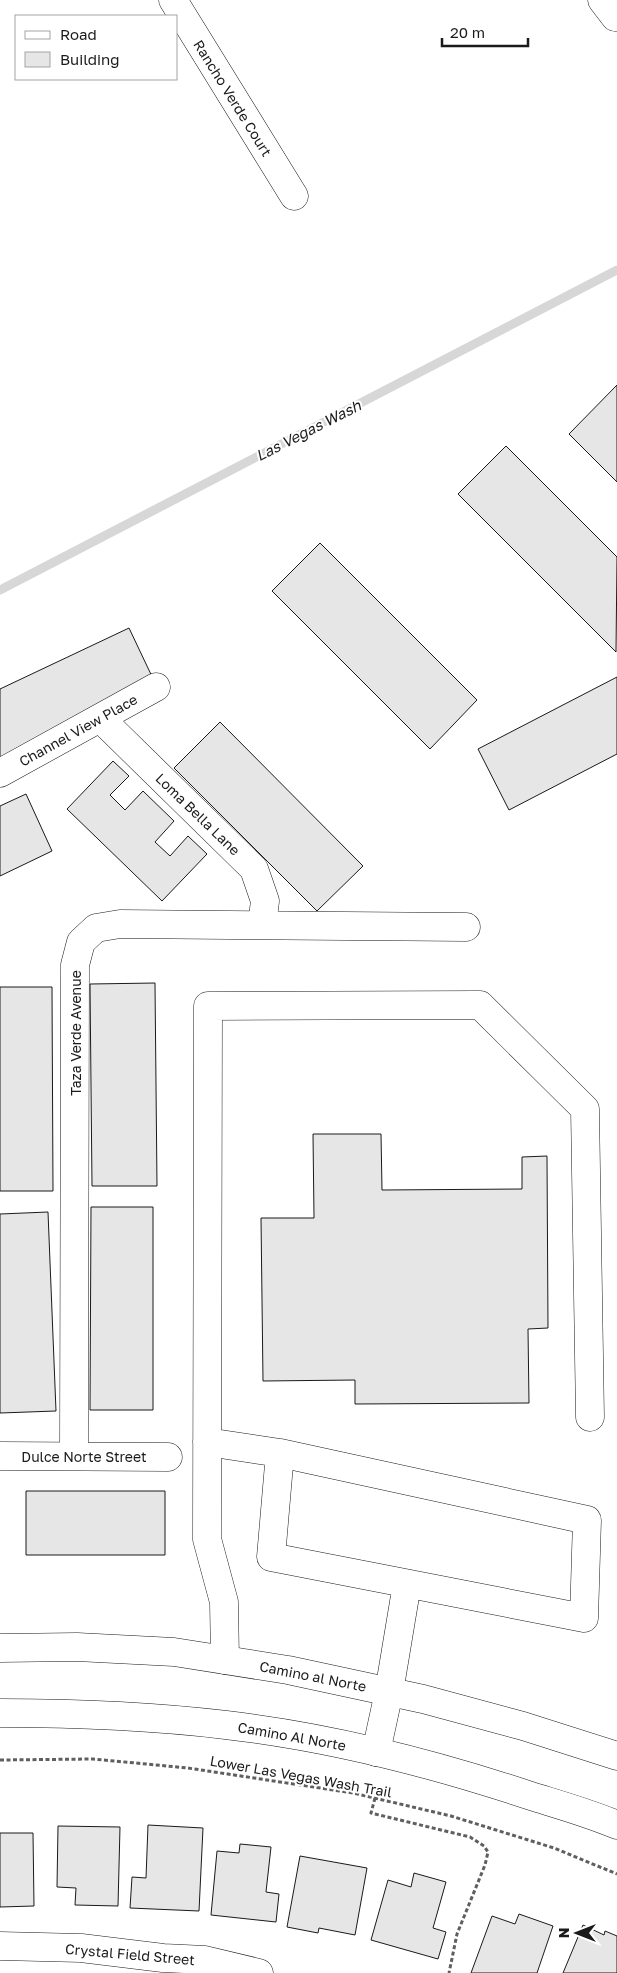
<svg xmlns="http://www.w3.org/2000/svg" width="617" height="1973" font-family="'Golos Text',sans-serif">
	<rect width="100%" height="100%" fill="#fff"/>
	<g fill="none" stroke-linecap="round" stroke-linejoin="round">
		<!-- stream -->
		<path stroke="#d7d7d7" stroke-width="9" d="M0,590L617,270"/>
	</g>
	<!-- building -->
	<path fill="#e6e6e6" stroke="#1a1a1a" d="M617,385V482L569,434Z
		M506,446L617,557L616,652L458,494Z
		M320,543L477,700L430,749L272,591Z
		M129,628L156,685L0,759V689Z
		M617,677V754L509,810L478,749Z
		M220,722L363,866L317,911L174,768Z
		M113,761L129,776L110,795L125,810L143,791L174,821L155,842L170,856L188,836L207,854L162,901L67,809Z
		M26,794L52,851L0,876V806Z
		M155,983L157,1186H92L90,984Z
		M0,987H52L53,1191H0Z
		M313,1134H381L382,1190L522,1189V1157L547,1156L548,1328L528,1329L529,1403L355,1404V1380L263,1381L261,1218H314Z
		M91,1207H153V1410H90Z
		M48,1212L56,1411L0,1413V1214Z
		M26,1491H165V1555H26Z
		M148,1825L203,1828L199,1911L130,1908L132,1877L146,1878Z
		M58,1826L120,1827L118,1906L75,1905L76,1888L57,1887Z
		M0,1833H33L34,1906L0,1907Z
		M240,1844L271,1847L266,1892L279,1894L276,1922L211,1915L217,1851L239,1853Z
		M300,1856L367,1868L355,1935L319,1928L318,1933L287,1927Z
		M414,1873L446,1882L433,1928L446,1932L438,1959L371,1940L388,1880L411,1887Z
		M519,1914L553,1926L537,1973H471L492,1916L515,1924Z
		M583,1925L604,1935L605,1931L617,1936V1973H563Z"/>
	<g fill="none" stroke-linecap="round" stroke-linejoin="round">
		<defs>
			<path id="minor" d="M173,0L294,196
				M602,0L615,17
				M100,718L254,869L265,901L262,925
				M0,773L156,687
				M207,1442L280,1453
				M280,1453L587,1520L584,1618L271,1557Z
				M0,1456L168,1457
				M74,1456L75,965L81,942L96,928L120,924L466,927
				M225,1660L224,1602L207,1539L208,1006L480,1005L585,1109L590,1417
				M376,1752L389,1692L407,1584
				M0,1946L81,1948L163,1958L205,1960L259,1973"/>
			<path id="major" d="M0,1648L77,1647L174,1652L288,1670L423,1699L523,1726L617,1756
				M0,1713C75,1713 151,1716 226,1725C330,1737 432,1763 531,1796C560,1805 589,1813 617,1825"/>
		</defs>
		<!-- minor casing -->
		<use href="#minor" stroke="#1a1a1a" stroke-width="29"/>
		<!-- major casing -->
		<use href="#major" stroke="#1a1a1a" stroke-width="29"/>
		<!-- path -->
		<path stroke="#5f5f5f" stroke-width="3" stroke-dasharray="4 2.5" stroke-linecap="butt" d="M0,1760L93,1759L188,1768L353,1793L451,1816L554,1848L617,1874
			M375,1798L371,1813L470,1837L484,1846L488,1852L485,1865L457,1934L449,1973"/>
		<!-- minor -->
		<use href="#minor" stroke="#fff" stroke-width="28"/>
		<!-- major -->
		<use href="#major" stroke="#fff" stroke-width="28"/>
	</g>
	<g text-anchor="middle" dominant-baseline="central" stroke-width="4" stroke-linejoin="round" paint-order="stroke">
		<!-- street labels -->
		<g font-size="14" fill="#1a1a1a" stroke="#fff">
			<text transform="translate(233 98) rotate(58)">Rancho Verde Court</text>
			<text transform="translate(78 730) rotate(-29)">Channel View Place</text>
			<text transform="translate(198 814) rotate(44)">Loma Bella Lane</text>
			<text transform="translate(75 1033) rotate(-90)">Taza Verde Avenue</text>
			<text x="84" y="1456">Dulce Norte Street</text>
			<text transform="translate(313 1676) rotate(11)">Camino al Norte</text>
			<text transform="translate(292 1736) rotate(10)">Camino Al Norte</text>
			<text transform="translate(301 1776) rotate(10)">Lower Las Vegas Wash Trail</text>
			<text transform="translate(130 1954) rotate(5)">Crystal Field Street</text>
		</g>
		<!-- water labels -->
		<g font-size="15" font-style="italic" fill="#1a1a1a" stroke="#fff">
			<text transform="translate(308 430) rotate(-27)">Las Vegas Wash</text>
		</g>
	</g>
	<!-- legend -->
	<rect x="15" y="15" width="162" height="65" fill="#ffffff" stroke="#a3a3a3"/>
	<rect x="25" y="31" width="25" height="8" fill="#ffffff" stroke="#a3a3a3"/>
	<text x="60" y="40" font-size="15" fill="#1a1a1a">Road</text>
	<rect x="25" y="52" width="25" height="15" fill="#e6e6e6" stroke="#a3a3a3"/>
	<text x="60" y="65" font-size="15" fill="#1a1a1a">Building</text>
	<!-- north arrow -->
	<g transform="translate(577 1933) rotate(270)" stroke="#ffffff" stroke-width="4" paint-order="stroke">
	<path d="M0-4L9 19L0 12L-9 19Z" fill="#1a1a1a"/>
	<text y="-8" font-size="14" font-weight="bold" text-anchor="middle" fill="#1a1a1a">N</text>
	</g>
	<!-- scale -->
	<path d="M442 38v8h86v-8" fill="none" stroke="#1a1a1a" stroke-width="2.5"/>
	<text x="450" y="38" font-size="15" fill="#1a1a1a" stroke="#ffffff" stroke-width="4" paint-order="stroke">20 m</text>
</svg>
